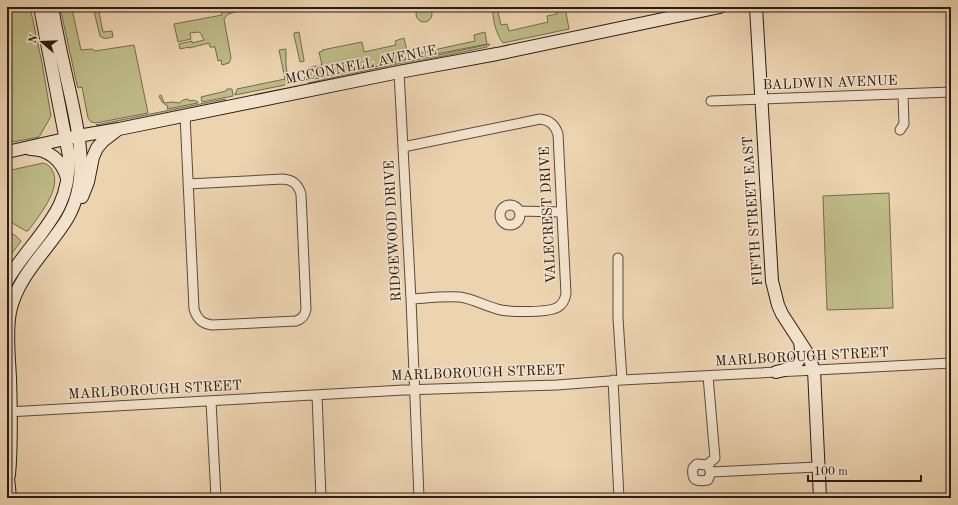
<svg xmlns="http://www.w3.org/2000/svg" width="958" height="505" font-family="'Old Standard TT',serif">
	<rect width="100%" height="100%" fill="#edd4b1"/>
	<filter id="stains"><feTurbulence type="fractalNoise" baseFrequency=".005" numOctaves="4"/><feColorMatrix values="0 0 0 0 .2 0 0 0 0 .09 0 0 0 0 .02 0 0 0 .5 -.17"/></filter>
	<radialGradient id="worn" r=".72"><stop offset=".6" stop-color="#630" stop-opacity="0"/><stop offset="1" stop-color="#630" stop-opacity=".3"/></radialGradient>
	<!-- green -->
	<path fill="#bebb87" stroke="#736b4e" d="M416 14a8 8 0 1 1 16 0a8 8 0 1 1-16 0Z
		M7,7H30L42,63L51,116L39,137L7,143Z
		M60,7H77L72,9L81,50L92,49L95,51L134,45L148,113L96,123L91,122L88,118L82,87L78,88L77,85Z
		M93,7H98L103,32L112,31L113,37C108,38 104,40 100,36Z
		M226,7H237L238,11L228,14L224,19L231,58L229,63L222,65L221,60L218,61L215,47H210L209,43L189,48V47L180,49L179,44L192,41V43L204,40L201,34L199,32L190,33L191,39L178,42L174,24L222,15L221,8Z
		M493,7H497L501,25L507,24L509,31L548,22L547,16L557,14L556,7H565L569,29L503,43C496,34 492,19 493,7Z
		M299,32L304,60V61L300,62L294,35V33Z
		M485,32L487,44L421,57L420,53L475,41L474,35Z
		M404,38L409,60L309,80V79L305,80C301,67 313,67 322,65L319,52L323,51L322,50L362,42L364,52L396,45L395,41Z
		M490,44L487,47L314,83H308Z
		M286,49V65L288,80L285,85L235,95V93H236L237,89L285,79L279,50Z
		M227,89H232L233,96L202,102L201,97L226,91Z
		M161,95L164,103L172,102L179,103L183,100L188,99L189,101L194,100L195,101H197L198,103L167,109L168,106C163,104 161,101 159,96Z
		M225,99L226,101L103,126L96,125Z
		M43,163C47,164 50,166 52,170C63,188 38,217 28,231H26L7,220V171Z
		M889,193L893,308L827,310L823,196Z
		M7,231L16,236L21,241L7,260Z"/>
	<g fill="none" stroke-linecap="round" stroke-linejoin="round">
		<defs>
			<path id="street" d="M399,72L411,299L419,498
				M711,101L951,92
				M185,115L194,309C197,319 202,324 212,325L296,321C302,319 305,316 306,309L301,194C298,184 293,180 283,179L188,184
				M900,130L904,124L903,95
				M403,147L540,119C550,120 555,125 558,134L566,294C565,299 563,304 558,307C549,313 512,312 501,310C487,307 474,299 460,297C444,296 427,298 411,299
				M500 215a10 10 0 1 1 20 0a10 10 0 1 1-20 0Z
				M519,211L561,212
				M618,258V318L622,380
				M708,376L715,458L707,465L711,472L818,467
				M613,380L619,498
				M317,395L321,498
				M211,401L216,498
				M7,412L404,390L557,385L622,380L951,363
				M707,465L697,464L693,468C691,481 697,482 708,480L711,472"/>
			<path id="secondary" d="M756,7L772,281L778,305L782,314L806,351L814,370L820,498
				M30,149C48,149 62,160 67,178
				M7,152L78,136L119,129L399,72L497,54L720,7
				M82,197L88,182L93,157L97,148L103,141L116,131
				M7,281C22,254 47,232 60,204C67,189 69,173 69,156L40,7
				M776,372C794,368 804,363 800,342
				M7,467L10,498
				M9,475C12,442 11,410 10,378C9,356 6,333 10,312C17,276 49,249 67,219C93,175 76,122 66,75C61,53 56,30 52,7"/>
		</defs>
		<!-- street casing -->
		<use href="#street" stroke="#59493d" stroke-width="11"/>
		<!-- secondary casing -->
		<use href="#secondary" stroke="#281b16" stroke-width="14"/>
		<!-- street -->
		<use href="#street" stroke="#f3e3cc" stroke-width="9"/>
		<!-- secondary -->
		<use href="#secondary" stroke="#f3e3cc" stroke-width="12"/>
	</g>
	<g text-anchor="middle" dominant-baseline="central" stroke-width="3" stroke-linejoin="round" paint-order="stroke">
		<!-- street labels -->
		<g font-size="14" fill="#281b16" stroke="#f3e3cc">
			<text transform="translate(361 65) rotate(-11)">MCCONNELL AVENUE</text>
			<text transform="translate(830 83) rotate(-2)">BALDWIN AVENUE</text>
			<text transform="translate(753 211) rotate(-94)">FIFTH STREET EAST</text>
			<text transform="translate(548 215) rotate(-93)">VALECREST DRIVE</text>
			<text transform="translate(393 231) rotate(-93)">RIDGEWOOD DRIVE</text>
			<text transform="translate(802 357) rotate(-3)">MARLBOROUGH STREET</text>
			<text transform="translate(478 373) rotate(-2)">MARLBOROUGH STREET</text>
			<text transform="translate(155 390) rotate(-3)">MARLBOROUGH STREET</text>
		</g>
	</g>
	<!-- margin -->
	<rect width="958" height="505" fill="none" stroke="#edd4b1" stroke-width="24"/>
	<rect x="8" y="8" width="942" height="489" fill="none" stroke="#281b16" stroke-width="2"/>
	<rect x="12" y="12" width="934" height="481" fill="none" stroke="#281b16"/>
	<!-- north arrow -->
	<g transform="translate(42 42) rotate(289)" stroke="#f3e3cc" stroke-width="3" paint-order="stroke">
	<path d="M0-3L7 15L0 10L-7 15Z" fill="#281b16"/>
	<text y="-6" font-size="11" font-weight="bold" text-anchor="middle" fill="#281b16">N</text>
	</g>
	<!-- scale -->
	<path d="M808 475v6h113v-6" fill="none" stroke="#281b16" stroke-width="2"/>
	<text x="814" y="475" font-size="12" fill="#281b16" stroke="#f3e3cc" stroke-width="3" paint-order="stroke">100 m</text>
	<rect width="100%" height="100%" filter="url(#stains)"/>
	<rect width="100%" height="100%" fill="url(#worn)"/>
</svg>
